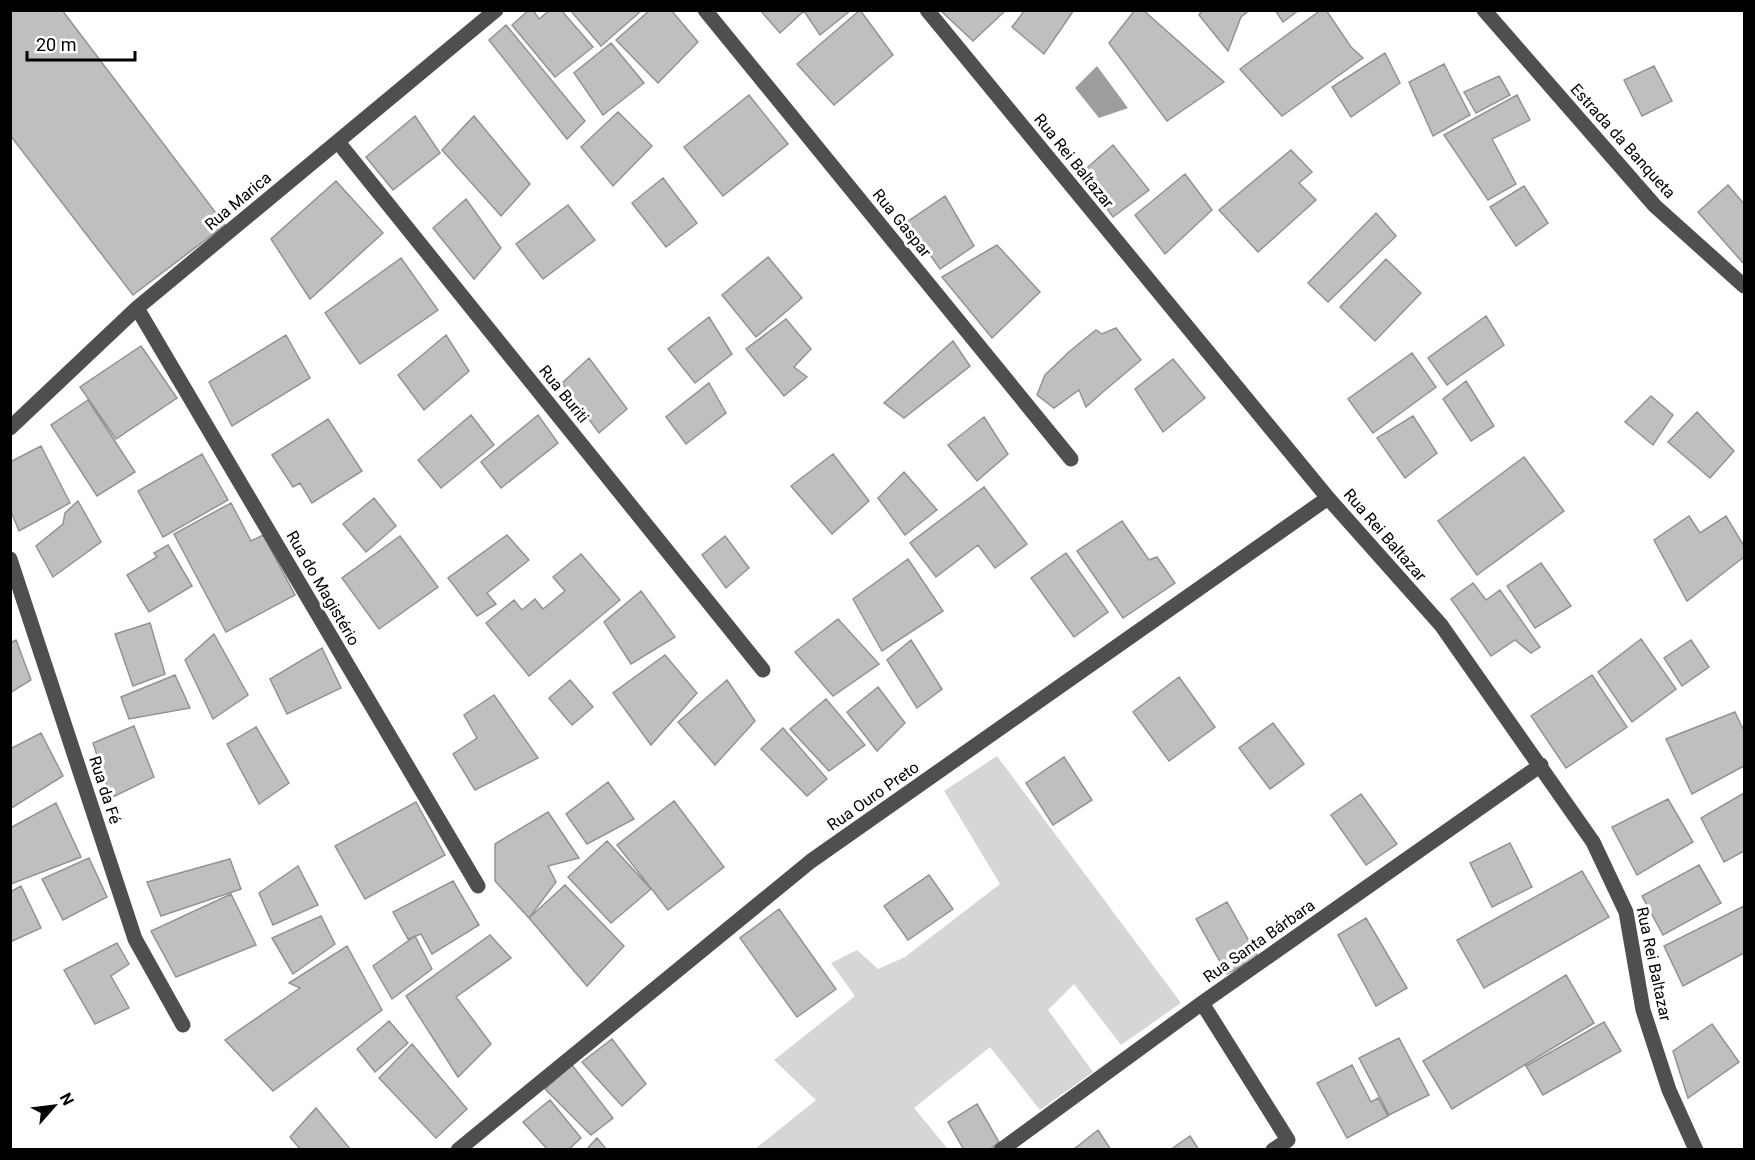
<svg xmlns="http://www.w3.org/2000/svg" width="1755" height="1160" font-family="Roboto,sans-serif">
	<rect width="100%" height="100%" fill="#fff"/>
	<!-- green -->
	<path fill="#d6d6d6" d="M997,756L1181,1003L1121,1045L1074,984L1048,1010L1093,1072L1040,1110L990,1047L914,1108L948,1149H755L816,1100L774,1060L855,996L831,963L857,950L878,969L905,957L1000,884L944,791Z"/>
	<!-- water -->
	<path fill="#9d9d9d" d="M1097,66L1128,108L1099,118L1075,88Z"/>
	<!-- building -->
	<path fill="#bfbfbf" stroke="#939393" stroke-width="1.5" d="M10,10H62L225,225L133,295L10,135Z
		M529,10H533L539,19L550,10H561L593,47L555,77L512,25Z
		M570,10H641V11L601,46Z
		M650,10H671L698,42L658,83L616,40Z
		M760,10H851L820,35L804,11L780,33Z
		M860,10L893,55L834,105L797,64Z
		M940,10H1006L973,41Z
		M1025,10H1074L1044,54L1012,27Z
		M1135,10H1143L1224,82L1167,121L1109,43Z
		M1202,10H1250L1241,17L1228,51L1199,15Z
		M1275,10H1299L1283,22Z
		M1321,10H1326L1351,47L1363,58L1282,116L1240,69Z
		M506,25L585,121L567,139L489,40Z
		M611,43L644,83L603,115L574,73Z
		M1385,53L1400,83L1351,117L1332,87Z
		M1444,64L1470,115L1433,136L1409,82Z
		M1654,66L1672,101L1642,116L1624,80Z
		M1499,76L1510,95L1476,113L1464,92Z
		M749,95L788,144L723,196L684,147Z
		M1517,95L1530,120L1492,139L1516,184L1488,200L1444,135Z
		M618,112L652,146L613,186L581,147Z
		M415,116L440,153L393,190L366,157Z
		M474,116L530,184L501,216L442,150Z
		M1113,145L1149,190L1113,217L1081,173Z
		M1291,150L1312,172L1299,183L1316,200L1258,252L1219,210Z
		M1185,174L1212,210L1165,254L1135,215Z
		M663,178L697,223L666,247L632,203Z
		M336,181L383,233L310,299L271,239Z
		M1728,185L1744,204V264L1698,212Z
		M1524,186L1548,223L1516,246L1490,207Z
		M945,196L974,246L940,269L907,222Z
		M466,199L501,248L474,279L433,228Z
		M568,205L595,240L543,279L516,244Z
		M1376,213L1396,236L1328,302L1308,283Z
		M997,245L1040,292L992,338L942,277Z
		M768,257L802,298L756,337L722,295Z
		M401,258L438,310L360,364L325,313Z
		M1386,259L1421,293L1375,341L1340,307Z
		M1486,316L1504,345L1447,385L1428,358Z
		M709,317L732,354L695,383L668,349Z
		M786,319L811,349L794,367L807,377L784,396L746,349Z
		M1116,328L1141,360L1104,391L1086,407L1079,390L1054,408L1037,395L1045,375L1070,351L1096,330L1102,334Z
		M286,335L310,378L232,426L209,382Z
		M446,335L469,371L424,410L398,375Z
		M953,341L970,366L904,418L884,403Z
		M141,346L177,398L116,439L80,387Z
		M1412,353L1436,387L1373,433L1348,399Z
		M589,358L627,409L599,433L562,383Z
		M1173,359L1205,398L1163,432L1135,389Z
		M1466,381L1494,426L1471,441L1443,399Z
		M709,383L726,413L686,444L666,417Z
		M1651,396L1673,415L1653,445L1625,422Z
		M88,400L135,472L97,496L51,425Z
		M1697,412L1734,451L1710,478L1668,442Z
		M471,415L494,445L441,488L418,460Z
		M538,415L558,443L501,488L481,462Z
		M1413,416L1437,453L1405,478L1377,438Z
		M984,417L1008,454L977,481L948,445Z
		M328,419L362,471L312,503L300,483L293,487L272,455Z
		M41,446L70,503L19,531L10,509V462Z
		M202,454L228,500L163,537L138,491Z
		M833,454L869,501L832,534L791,486Z
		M1524,457L1564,511L1477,575L1438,521Z
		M904,472L937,510L905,535L878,498Z
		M984,487L1027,544L995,568L978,545L936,577L910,543Z
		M374,498L396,526L366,552L343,524Z
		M78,501L101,542L53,577L36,546L63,524L65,513Z
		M231,503L251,541L263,535L295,595L226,632L174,534Z
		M1689,516L1700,533L1726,516L1744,546V557L1687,601L1654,540Z
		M1122,521L1149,560L1157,557L1175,583L1123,618L1077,551Z
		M507,535L529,560L487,593L496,604L477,616L448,578Z
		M400,536L438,587L379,629L342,578Z
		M725,536L749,568L726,588L702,555Z
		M168,545L192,586L149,612L127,575L157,557L154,553Z
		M1066,553L1108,612L1074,637L1031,578Z
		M581,554L620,600L529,676L486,623L514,600L522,610L535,599L543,609L565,591L553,577Z
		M908,559L943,611L882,651L853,599Z
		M1541,563L1571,606L1535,628L1507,586Z
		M1473,583L1486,600L1500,590L1540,647L1531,653L1515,640L1491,656L1451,599Z
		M641,591L675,637L631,664L604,622Z
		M838,619L879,664L833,696L795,652Z
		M150,623L165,674L133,686L115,634Z
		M214,634L248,695L213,719L185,660Z
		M1641,639L1676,689L1632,722L1598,672Z
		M16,640L31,680L10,693V643Z
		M911,640L942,689L917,708L887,660Z
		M1691,640L1709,667L1682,686L1664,658Z
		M322,648L341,688L287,714L270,679Z
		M665,655L697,693L651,745L613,693Z
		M175,675L190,708L129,719L121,697Z
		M1592,675L1627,727L1566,768L1531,716Z
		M1179,677L1215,727L1169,761L1133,712Z
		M570,680L593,707L572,725L549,698Z
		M727,680L755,721L715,765L678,722Z
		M878,687L905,723L877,751L847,712Z
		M494,695L538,758L475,790L453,754L477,738L464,715Z
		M826,699L865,745L829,771L790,729Z
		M1735,712L1744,731V766L1692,794L1666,739Z
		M1273,723L1304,764L1270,789L1239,748Z
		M134,726L154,777L111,798L93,743Z
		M256,727L289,783L259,804L227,744Z
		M783,728L827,779L807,796L761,749Z
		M41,733L63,776L10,809V749Z
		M1064,757L1092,800L1053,825L1026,783Z
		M608,782L634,819L587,844L566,814Z
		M1744,793V851L1724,862L1701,818Z
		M1361,794L1397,844L1366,865L1331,815Z
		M1668,799L1693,842L1637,875L1612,827Z
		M674,801L724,867L668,910L617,845Z
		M416,802L445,855L365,899L335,846Z
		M56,803L81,857L11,884L10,828Z
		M548,812L579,858L548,866L556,882L529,918L495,881V844Z
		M607,841L651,889L611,923L568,877Z
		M1510,843L1532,887L1492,907L1470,863Z
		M89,858L107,897L63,920L42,879Z
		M230,859L241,889L161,916L147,882Z
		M1699,865L1721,903L1663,935L1642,896Z
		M298,866L318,905L273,925L259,893Z
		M1582,871L1609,917L1484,988L1457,940Z
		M929,875L953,909L908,940L884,906Z
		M453,881L479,925L432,954L421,934L408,939L393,912Z
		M565,885L624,946L587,986L529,918Z
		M21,886L41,928L10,942V892Z
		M231,894L256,945L176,977L151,931Z
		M1227,902L1258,957L1227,974L1196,919Z
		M1744,906V953L1683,986L1664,946Z
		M779,909L836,989L797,1017L740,938Z
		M321,916L335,944L293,974L272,938Z
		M1366,918L1407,988L1376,1006L1338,935Z
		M490,935L511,958L456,997L491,1044L458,1077L406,996Z
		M415,936L432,969L392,999L373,966Z
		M117,943L129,964L111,976L129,1008L95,1024L64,970Z
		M347,946L382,1010L273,1091L225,1040L300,988L289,983Z
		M1566,975L1594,1023L1452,1109L1423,1061Z
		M389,1021L408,1043L375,1072L357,1049Z
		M1604,1022L1621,1051L1543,1095L1526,1066Z
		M1712,1024L1739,1062L1688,1098L1673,1051Z
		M1399,1038L1429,1095L1389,1115L1359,1058Z
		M612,1039L646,1084L622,1106L582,1062Z
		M412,1044L467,1109L436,1138L379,1078Z
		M572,1065L613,1118L591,1135L545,1089Z
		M1352,1065L1371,1102L1378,1098L1388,1116L1347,1138L1317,1083Z
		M550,1100L581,1138L568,1150H548L523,1122Z
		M977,1104L999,1142L989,1150H964L948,1122Z
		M316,1108L351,1150H301L290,1137Z
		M1098,1130L1111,1150H1073Z
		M1190,1136L1199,1150H1170Z
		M597,1138L607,1150H586Z"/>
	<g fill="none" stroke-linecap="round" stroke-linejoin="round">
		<!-- minor -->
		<path stroke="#4f4f4f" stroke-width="15" d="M705,10L1071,459
			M927,10L1328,498L1441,625L1593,842L1626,912L1643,1010L1669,1090L1696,1150
			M1484,10L1655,206L1744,286
			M338,142L763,670
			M137,308L478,886
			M10,428L137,308L496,10
			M10,559L135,939L183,1025
			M1202,1003L1288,1140L1273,1150
			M458,1150L811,861L1328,498
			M1001,1150L1202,1003L1541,765"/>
	</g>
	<g text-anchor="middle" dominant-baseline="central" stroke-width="6" stroke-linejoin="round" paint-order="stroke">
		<!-- street labels -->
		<g font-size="16" fill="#000" stroke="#fff">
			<text transform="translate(1623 141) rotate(48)">Estrada da Banqueta</text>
			<text transform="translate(1074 161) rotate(51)">Rua Rei Baltazar</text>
			<text transform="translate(238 201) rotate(-40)">Rua Marica</text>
			<text transform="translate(902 223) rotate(51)">Rua Gaspar</text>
			<text transform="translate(564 394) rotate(51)">Rua Buriti</text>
			<text transform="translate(1385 535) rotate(49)">Rua Rei Baltazar</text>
			<text transform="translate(323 588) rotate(60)">Rua do Magistério</text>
			<text transform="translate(105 790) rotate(72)">Rua da Fé</text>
			<text transform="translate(873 796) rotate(-35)">Rua Ouro Preto</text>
			<text transform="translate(1259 941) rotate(-35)">Rua Santa Bárbara</text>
			<text transform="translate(1654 964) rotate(78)">Rua Rei Baltazar</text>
		</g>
	</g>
	<!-- border -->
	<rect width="1755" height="1160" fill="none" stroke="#000000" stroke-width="24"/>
	<!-- north arrow -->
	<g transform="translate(54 1106) rotate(62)" stroke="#ffffff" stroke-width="4.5" paint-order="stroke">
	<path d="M0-4.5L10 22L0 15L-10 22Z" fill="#000000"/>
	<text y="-9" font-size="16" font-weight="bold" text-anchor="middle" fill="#000000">N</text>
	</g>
	<!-- scale -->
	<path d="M27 51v9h108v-9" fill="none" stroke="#000000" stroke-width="3"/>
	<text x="36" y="51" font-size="18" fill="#000000" stroke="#ffffff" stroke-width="4.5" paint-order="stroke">20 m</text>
</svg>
